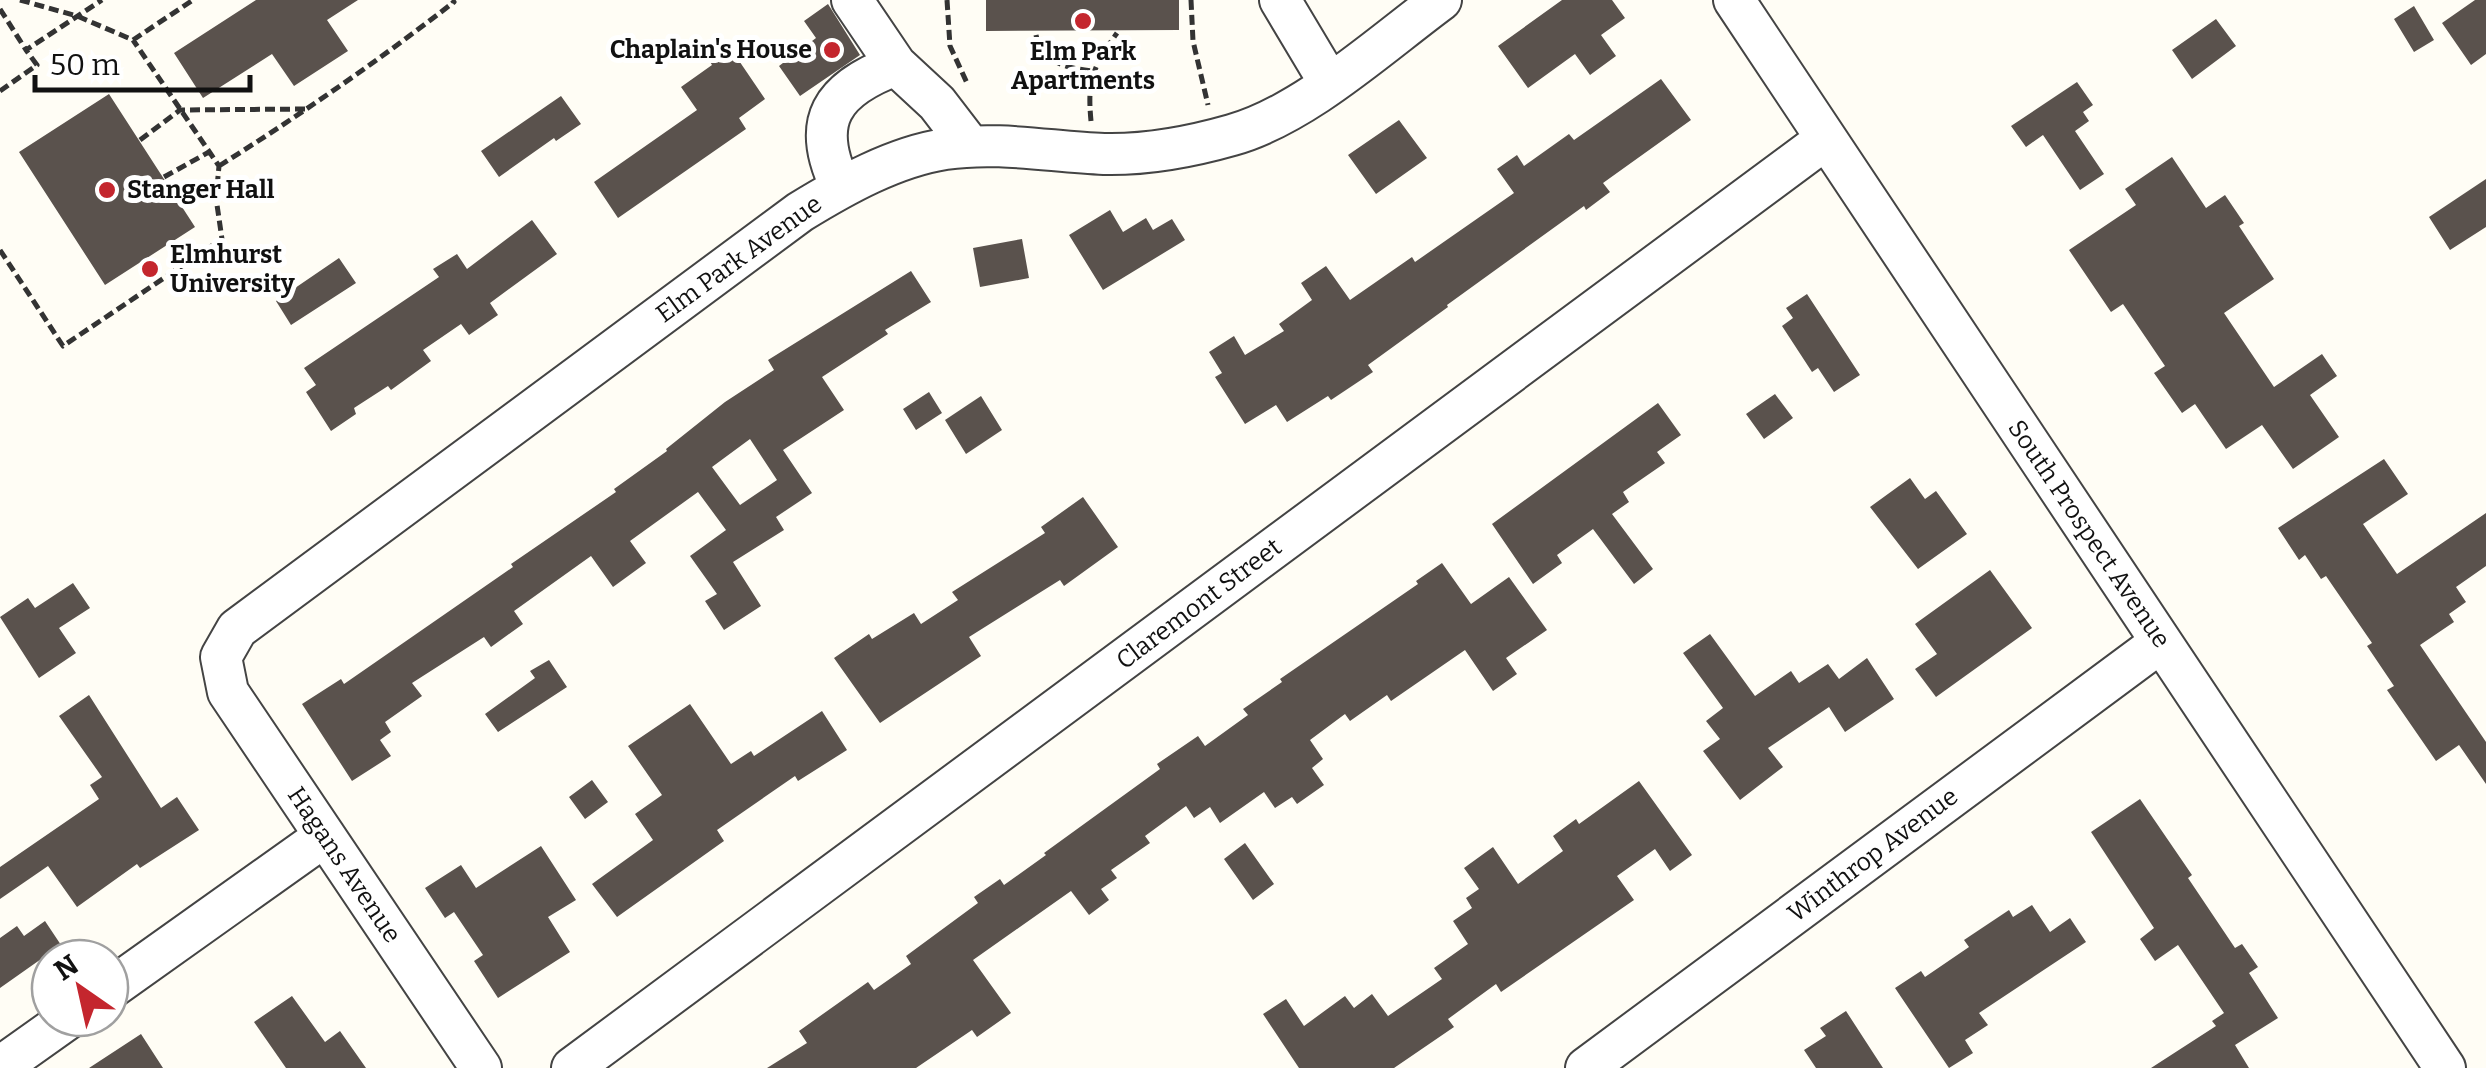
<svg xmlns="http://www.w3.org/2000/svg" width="2486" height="1068" font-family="Bitter,serif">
	<rect width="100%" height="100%" fill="#fffdf5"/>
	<!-- building -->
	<path fill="#5a524d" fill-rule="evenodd" d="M256,0H358L327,20L348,51L294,86L272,54L203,98L174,53Z
		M986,0H1179V30L986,31Z
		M1562,0H1612L1625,18L1601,35L1616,56L1590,75L1575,54L1528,88L1498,46Z
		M2475,0H2486V54L2471,65L2442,23Z
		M828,4L860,55L800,96L779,66L816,38L804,21Z
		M2414,6L2434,40L2414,52L2394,19Z
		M2216,19L2236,46L2192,79L2172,50Z
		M729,46L765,99L739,118L746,129L618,218L594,182L697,110L681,87L712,65L709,60Z
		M1661,79L1691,120L1603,183L1610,192L1586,210L1584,206L1447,305L1448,307L1368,365L1373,372L1331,400L1328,396L1287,422L1276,405L1245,424L1215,377L1222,373L1209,352L1234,336L1245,355L1284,331L1279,324L1312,300L1301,283L1326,266L1350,300L1412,257L1415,262L1514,193L1497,169L1517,155L1524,166L1569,134L1574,140Z
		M2077,82L2093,105L2083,112L2089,121L2075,131L2104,174L2080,190L2043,135L2026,147L2011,126Z
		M109,94L195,227L105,285L19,152Z
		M561,96L581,124L556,141L554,138L499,177L481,151Z
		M1399,120L1427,158L1376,194L1348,155Z
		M2172,157L2206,208L2225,195L2244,223L2239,226L2274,279L2224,313L2274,387L2322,354L2337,376L2310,395L2339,437L2293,469L2262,425L2226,449L2195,404L2182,413L2154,373L2165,366L2123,304L2111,312L2069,250L2136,205L2125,189Z
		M2486,179V227L2450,250L2429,217Z
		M1110,210L1123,232L1146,218L1153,230L1172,219L1185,240L1103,290L1069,235Z
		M532,220L557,254L490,303L498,315L469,335L461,324L423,350L431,361L391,390L388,386L354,408L356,414L331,431L306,392L316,385L304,368L439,277L433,269L457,254L467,269Z
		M1022,239L1029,278L980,287L973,248Z
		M339,258L356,283L291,325L276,301Z
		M911,271L931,302L885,330L888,334L822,377L844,410L783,450L812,493L776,517L784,530L733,562L761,606L724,630L705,601L717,594L690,556L726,530L698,492L630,541L646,563L613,587L591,556L514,611L523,624L491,647L484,637L412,683L422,696L385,722L391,732L380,740L391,756L352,781L302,704L341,679L344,684L513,567L511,564L616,492L614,489L667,451L666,449L725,402L774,370L768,360ZM750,439L777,480L740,505L712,467Z
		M1807,294L1860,375L1834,392L1818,368L1812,372L1782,326L1793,318L1786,308Z
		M929,392L942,413L916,430L903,409Z
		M1775,394L1793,418L1764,439L1746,414Z
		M981,396L1002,430L966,454L945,420Z
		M1658,403L1681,435L1657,452L1665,463L1623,492L1629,502L1612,514L1653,569L1634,584L1593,529L1557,555L1562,563L1533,584L1492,524Z
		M2384,459L2408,494L2363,524L2397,574L2486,513V566L2456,587L2466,602L2449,614L2454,622L2420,645L2486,742V784L2459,745L2436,761L2387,690L2394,686L2367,646L2372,643L2326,576L2321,579L2305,555L2299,560L2278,528Z
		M1910,478L1925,499L1936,491L1967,534L1918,569L1870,507Z
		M1083,497L1118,547L1064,586L1060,580L969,637L981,656L880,723L834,658L869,634L872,639L914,613L921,624L958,600L952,592L1045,533L1041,527Z
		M1442,563L1471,604L1509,577L1547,630L1506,658L1517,674L1493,691L1465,650L1391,701L1387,695L1350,721L1345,714L1310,740L1323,759L1312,768L1324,785L1297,804L1292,797L1275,808L1264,792L1220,823L1210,807L1194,818L1186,806L1145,836L1150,843L1111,870L1117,878L1101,889L1109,900L1089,915L1071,891L973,960L1011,1013L977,1037L972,1030L916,1068H767L807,1043L799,1031L868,982L874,990L911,964L906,956L978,903L974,897L1000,879L1004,885L1046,855L1044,853L1160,769L1157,764L1198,736L1205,746L1248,715L1243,709L1282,682L1280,679L1418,584L1416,581Z
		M1990,570L2032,628L1936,697L1915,669L1937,654L1915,624Z
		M73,583L90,608L59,628L76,653L39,678L0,617L28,598L35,608Z
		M1710,634L1755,696L1791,671L1799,683L1828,664L1839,679L1867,658L1894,699L1845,732L1829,707L1768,748L1783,767L1740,800L1703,751L1720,739L1706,721L1723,708L1683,653Z
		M549,660L567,687L498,732L485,714L535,678L530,671Z
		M89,695L161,808L177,797L199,830L140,868L137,864L77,907L48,866L0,899V867L99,799L90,785L102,777L59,716Z
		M690,704L731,764L751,751L754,756L822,711L847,750L798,781L795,776L717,830L724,841L617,917L592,884L653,840L635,814L662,795L628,746Z
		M592,780L608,802L585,819L569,797Z
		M1639,781L1692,855L1670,871L1655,849L1617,876L1634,900L1501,992L1496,984L1448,1019L1454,1027L1394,1068H1299L1263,1014L1286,999L1304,1026L1345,996L1354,1008L1372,994L1388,1016L1442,979L1434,968L1468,944L1453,921L1472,908L1466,898L1479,889L1464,868L1493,847L1518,884L1563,851L1553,836L1576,819L1579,824Z
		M2140,799L2192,875L2188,878L2235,948L2242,944L2258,967L2249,973L2278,1018L2235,1045L2249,1068H2151L2216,1026L2212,1021L2224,1013L2178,945L2155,961L2140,939L2154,928L2091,832Z
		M1245,843L1274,884L1253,900L1224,859Z
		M541,846L576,900L548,917L570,952L498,998L474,961L483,955L454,912L445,918L425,888L461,865L476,888Z
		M2032,905L2050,932L2070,918L2086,942L1979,1013L1988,1025L1965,1040L1973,1053L1949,1068L1895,988L1921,971L1925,977L1969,947L1964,940L2009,910L2013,917Z
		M45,921L61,945L0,988V938L17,926L24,936Z
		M292,996L325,1042L340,1031L366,1068H286L254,1022Z
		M1846,1011L1883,1068H1816L1804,1050L1826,1036L1820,1028Z
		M141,1034L163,1068H89Z"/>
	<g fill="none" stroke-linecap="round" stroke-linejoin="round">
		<defs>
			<path id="minor" d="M852,0L896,65L937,103L970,146
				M1280,0L1329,82
				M1734,0L2445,1068
				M841,187C809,121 832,89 896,65
				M110,989L325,836
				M0,1067L69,1018
				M481,1068L228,692L221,657L237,629L800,212C844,185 894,157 945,149C999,141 1051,152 1104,154C1147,155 1190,147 1232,135C1304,115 1380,45 1441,0
				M572,1068L1826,139
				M1586,1068L2161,642"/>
		</defs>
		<!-- minor casing -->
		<use href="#minor" stroke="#444" stroke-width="44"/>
		<!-- path -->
		<path stroke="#333" stroke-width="5" stroke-dasharray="10 5" stroke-linecap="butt" d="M20,0L77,16L133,40L193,0
			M947,0L950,46L967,83
			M1191,0L1193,41L1208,105
			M0,9L26,50
			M1036,35C1041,63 1068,68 1092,71
			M0,91L37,65L26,50L102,0
			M1091,121C1087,79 1093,67 1117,33
			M140,140L180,110L307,109
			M219,166C300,115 378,61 454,2L452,0
			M164,177L209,152
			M0,250L63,346L222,239L216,198L219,166L133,40"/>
		<!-- minor -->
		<use href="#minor" stroke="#fff" stroke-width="40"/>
	</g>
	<!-- markers -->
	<g fill="#c4262e" stroke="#fff" stroke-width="4">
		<circle cx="1083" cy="21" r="10"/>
		<circle cx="832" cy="50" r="10"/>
		<circle cx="107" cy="190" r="10"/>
		<circle cx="150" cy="269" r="10"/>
	</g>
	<g text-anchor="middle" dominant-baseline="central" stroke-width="10" stroke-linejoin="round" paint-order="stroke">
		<!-- poi labels -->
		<g font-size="25" font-weight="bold" fill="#111" stroke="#fff" text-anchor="start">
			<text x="812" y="50" text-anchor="end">Chaplain's House</text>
			<text x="1083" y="52" text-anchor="middle">Elm Park<tspan x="1083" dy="29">Apartments</tspan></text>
			<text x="127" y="190">Stanger Hall</text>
			<text x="170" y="255">Elmhurst<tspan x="170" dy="29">University</tspan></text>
		</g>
		<!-- street labels -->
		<g font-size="25" fill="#111" stroke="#fff">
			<text transform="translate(739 259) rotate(-36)">Elm Park Avenue</text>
			<text transform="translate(2089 534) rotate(56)">South Prospect Avenue</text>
			<text transform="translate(1199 604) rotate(-37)">Claremont Street</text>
			<text transform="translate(1873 855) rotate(-37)">Winthrop Avenue</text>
			<text transform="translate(344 865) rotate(56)">Hagans Avenue</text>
		</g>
	</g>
	<!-- north arrow -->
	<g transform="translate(80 988) rotate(326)"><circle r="48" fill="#ffffff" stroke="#a0a0a0" stroke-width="2.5"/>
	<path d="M0-8L18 38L0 25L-18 38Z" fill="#c4262e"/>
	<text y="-15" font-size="28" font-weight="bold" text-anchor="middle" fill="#111111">N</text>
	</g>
	<!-- scale -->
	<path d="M35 75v15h215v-15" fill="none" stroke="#111111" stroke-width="5"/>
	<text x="50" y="75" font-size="30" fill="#111111" stroke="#ffffff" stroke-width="8" paint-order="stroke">50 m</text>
</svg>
